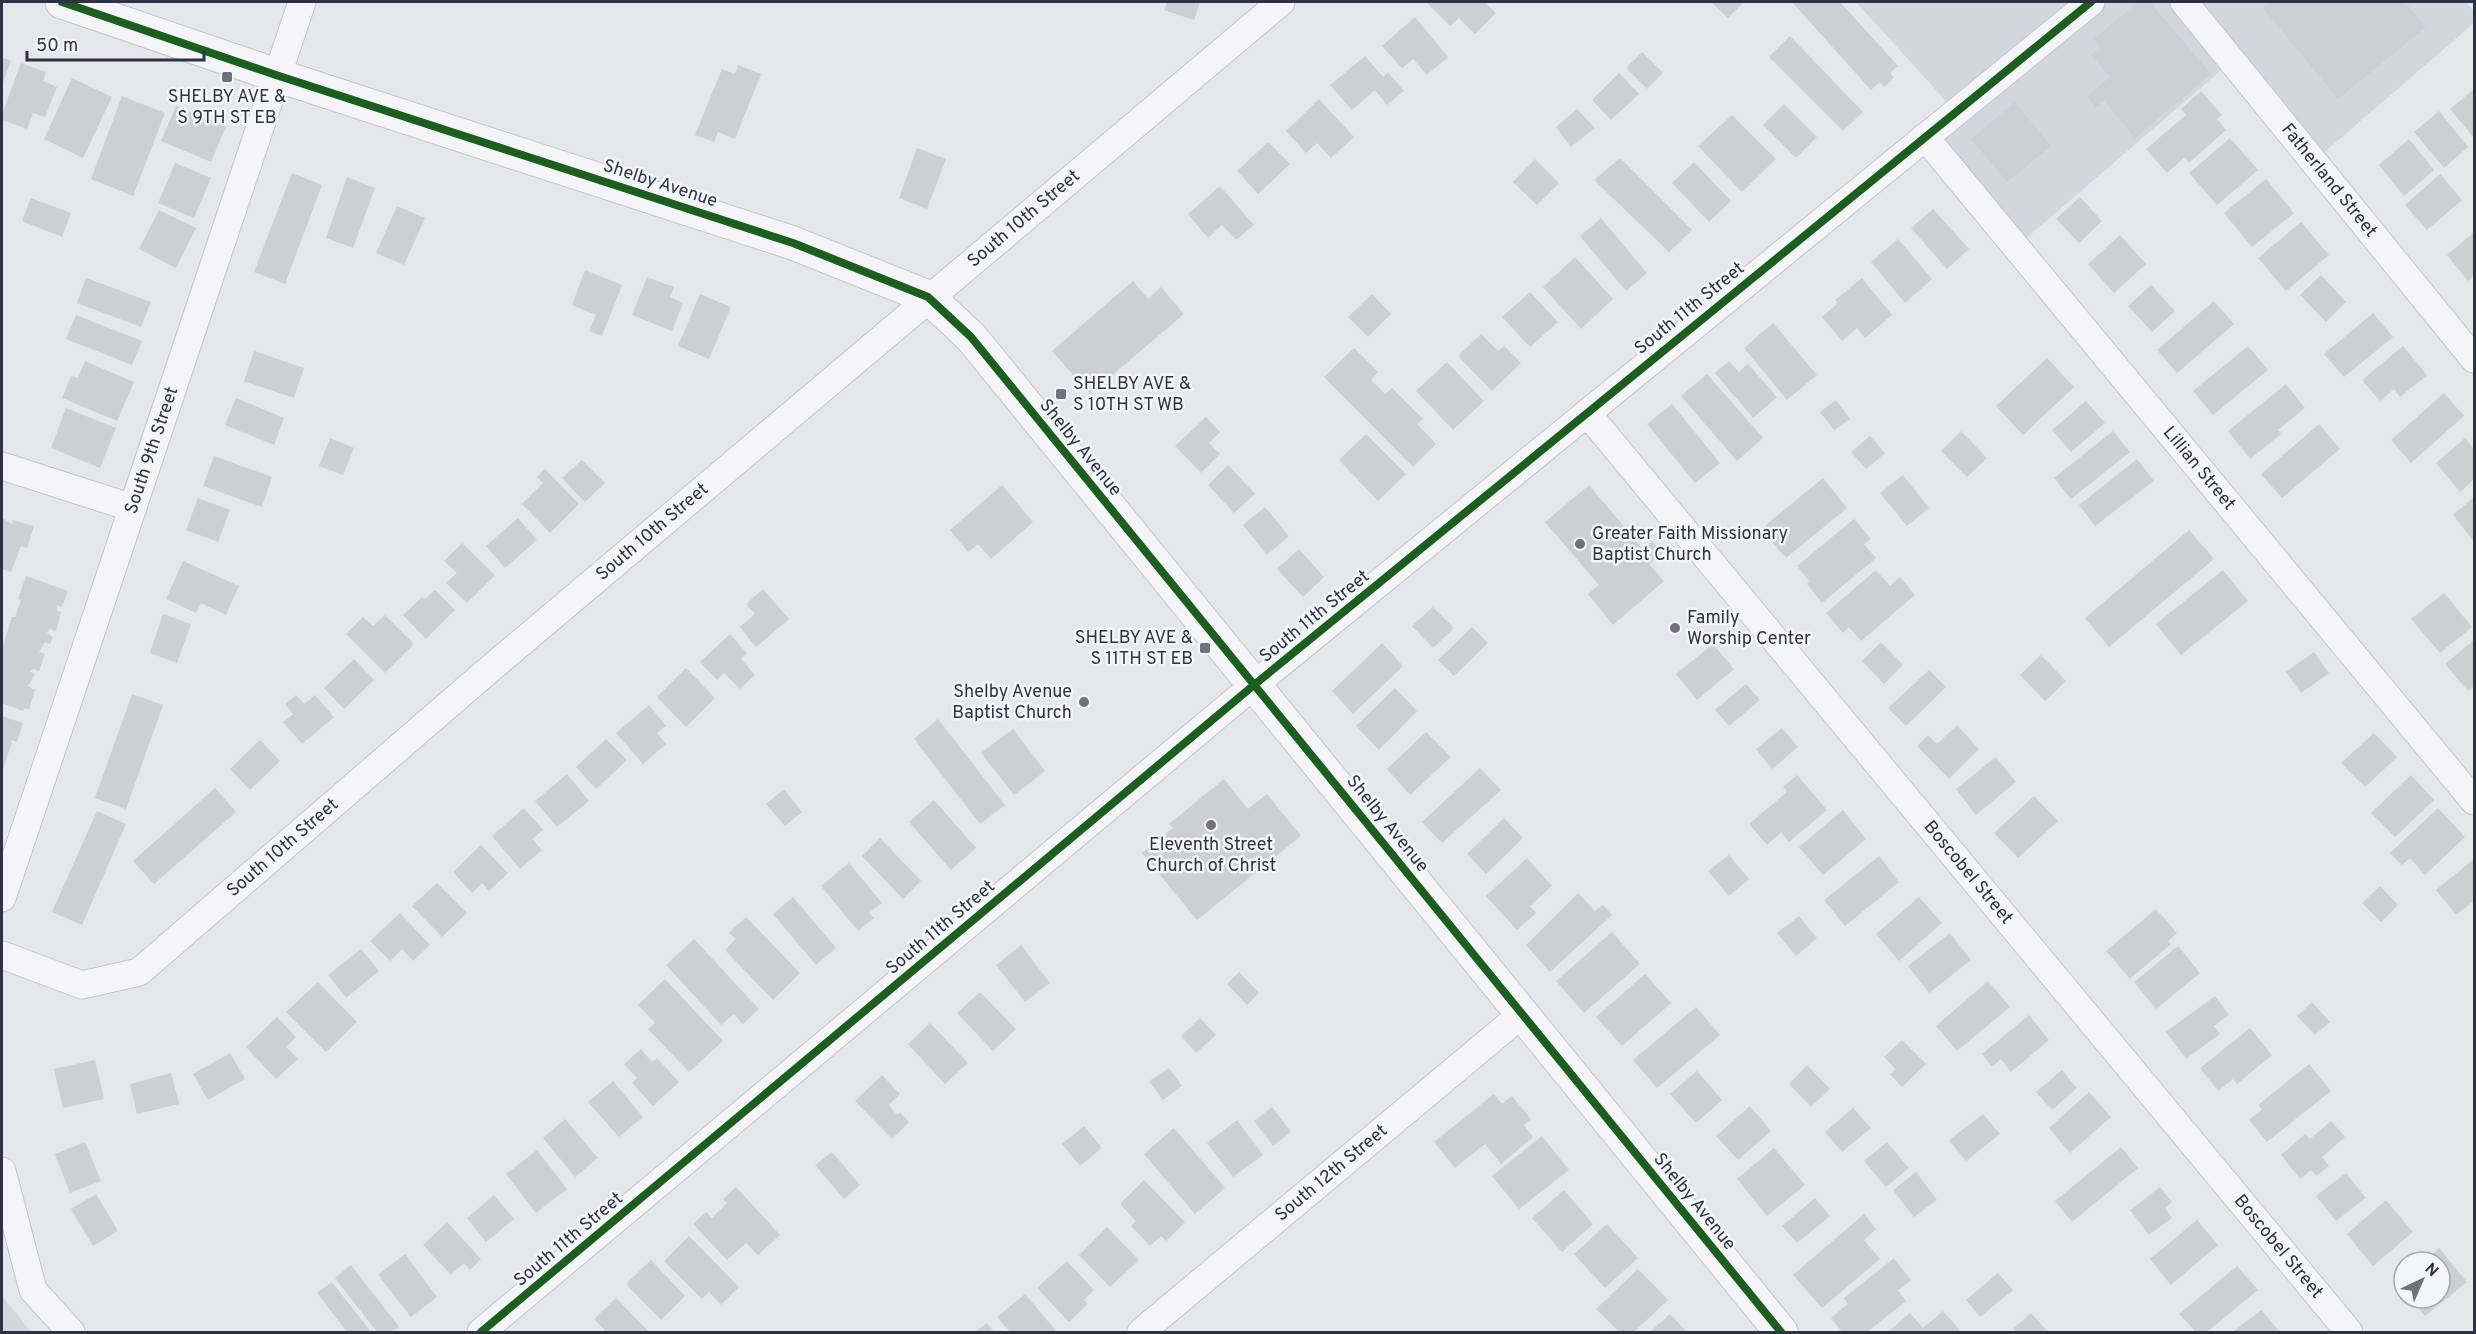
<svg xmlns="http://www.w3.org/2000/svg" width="2476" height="1334" font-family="Overpass,sans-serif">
	<rect width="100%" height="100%" fill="#e5e7ea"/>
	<!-- built -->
	<path fill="#d4d6dd" d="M1856,2H2466L2474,12V23L2313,162L2233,60L2015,248L1925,137L1956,112Z
		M2,1296L31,1332H2Z"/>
	<!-- building -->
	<path fill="#cecfd2" d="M1167,2H1200L1194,20L1164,10Z
		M1426,2H1485L1496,13L1475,34L1459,18L1450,26Z
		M1711,2H1744L1728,18Z
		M1792,2H1840L1898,66L1890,73L1894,78L1884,87L1880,82L1871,90Z
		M2138,2H2150L2211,74L2135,138L2104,101L2096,107L2087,96L2110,77L2091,55L2100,47L2094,39Z
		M2271,2H2405L2426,27L2338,99L2263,8Z
		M1415,17L1448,57L1427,75L1413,59L1402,68L1382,46Z
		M1790,36L1863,112L1843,131L1769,57Z
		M1642,52L1663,73L1647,89L1626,68Z
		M1365,56L1383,77L1388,72L1404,91L1387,105L1375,90L1352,110L1330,85Z
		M2,57L11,61L2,85Z
		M21,63L46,72L43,81L57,87L45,117L33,113L27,129L2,120V114Z
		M738,65L761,74L735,139L718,132L714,142L695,135L722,69L735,74Z
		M1619,73L1639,94L1611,120L1592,100Z
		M72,78L112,97L83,158L44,139Z
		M2474,89V138L2450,109Z
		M2201,91L2222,115L2217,119L2226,130L2189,163L2185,157L2167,173L2146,149L2186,115L2181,109Z
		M122,96L165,113L133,196L91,179Z
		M1319,99L1354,137L1331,158L1317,143L1306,153L1286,131Z
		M2015,102L2051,146L2007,182L1971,139Z
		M1784,104L1817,137L1796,158L1763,125Z
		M176,106L226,126L211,162L161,141Z
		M1577,109L1595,128L1571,147L1556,127Z
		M2439,111L2468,147L2444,168L2414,132Z
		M1732,115L1776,159L1742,192L1698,146Z
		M2230,138L2258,170L2217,205L2189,173Z
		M2409,139L2434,170L2404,196L2379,165Z
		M1268,142L1290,164L1258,194L1237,171Z
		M917,148L946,159L927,209L899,198Z
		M1620,158L1692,230L1669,252L1594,180Z
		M1535,159L1559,183L1537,205L1513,182Z
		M1694,162L1731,201L1709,222L1672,183Z
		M175,163L211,178L194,218L158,203Z
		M292,173L322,185L285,284L254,272Z
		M2440,174L2462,200L2427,230L2405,205Z
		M347,177L375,188L353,248L326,238Z
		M2266,179L2294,213L2252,247L2224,213Z
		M1220,186L1254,225L1236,240L1222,225L1208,238L1188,214Z
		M2080,197L2102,221L2079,243L2056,219Z
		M31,198L71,213L62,237L22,221Z
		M397,206L425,218L404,265L376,253Z
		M1933,209L1969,249L1947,269L1911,228Z
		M159,210L196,228L176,268L139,249Z
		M1601,218L1647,273L1626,291L1580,236Z
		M2301,222L2329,255L2286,291L2258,258Z
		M2474,232V275L2468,281L2447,255Z
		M2120,235L2146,264L2114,293L2088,264Z
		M1898,239L1932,279L1905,303L1871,262Z
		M1575,257L1613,299L1581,329L1543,287Z
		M585,270L622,285L602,336L589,331L596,315L572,305Z
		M2321,275L2346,302L2326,322L2300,295Z
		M647,277L674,287L670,297L683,303L672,331L632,315Z
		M86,278L151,302L141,327L77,303Z
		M1862,278L1892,315L1865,338L1857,328L1842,341L1822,317L1838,303L1835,300Z
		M1133,281L1148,299L1161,287L1184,314L1090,394L1052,351Z
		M2151,285L2175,311L2152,332L2128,306Z
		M1530,292L1558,322L1530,347L1502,317Z
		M700,294L731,307L709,359L678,346Z
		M1372,294L1391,314L1368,337L1348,317Z
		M2214,301L2234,324L2177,373L2157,350Z
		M2373,313L2393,337L2344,377L2324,354Z
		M76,315L142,341L132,365L66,339Z
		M1773,323L1817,375L1787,400L1744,348Z
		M1481,334L1498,351L1504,346L1521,363L1492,391L1458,356Z
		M2248,346L2268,370L2213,415L2193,391Z
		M2403,346L2427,375L2400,397L2394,389L2380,401L2362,380Z
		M1354,348L1378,372L1371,380L1385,394L1392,388L1423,419L1417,424L1436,444L1413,467L1324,377Z
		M254,351L304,368L294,398L244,381Z
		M2047,358L2074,387L2023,435L1996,406Z
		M85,361L134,382L117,421L62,398L71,376L78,378Z
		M1729,361L1739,372L1748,364L1777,397L1753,418L1715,373Z
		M1447,362L1484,401L1453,430L1416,391Z
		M1707,374L1763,438L1737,461L1681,396Z
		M2286,384L2305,408L2278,430L2281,434L2250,459L2228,431Z
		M2444,393L2464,416L2411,463L2391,440Z
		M236,398L284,418L274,445L225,425Z
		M1836,400L1850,419L1834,430L1820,412Z
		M2086,401L2105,423L2071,452L2052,430Z
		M1672,404L1720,463L1695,483L1647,424Z
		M66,408L116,428L100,468L51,448Z
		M1206,417L1220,432L1209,443L1220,454L1201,473L1175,446Z
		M2319,424L2340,449L2282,498L2261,474Z
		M1961,431L1987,458L1967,477L1941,451Z
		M2113,431L2130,452L2071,499L2054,478Z
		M1366,434L1406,474L1378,501L1339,460Z
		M1870,436L1885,453L1866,469L1851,452Z
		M330,438L354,448L343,475L319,466Z
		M2465,438L2474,449V479L2460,492L2436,463Z
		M214,456L272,477L262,507L203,486Z
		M2137,459L2154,481L2095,526L2079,505Z
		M582,460L605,483L585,502L562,478Z
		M1228,465L1255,494L1234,513L1208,485Z
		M545,469L579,504L550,533L522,504L543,483L537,477Z
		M1903,475L1929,508L1907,526L1880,493Z
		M1823,478L1847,508L1786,558L1761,529Z
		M1002,485L1033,522L991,559L978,544L968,552L950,530Z
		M1589,485L1643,549L1652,541L1663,553L1649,564L1664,581L1613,625L1588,594L1599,585L1545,522Z
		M2474,497V542L2453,515Z
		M198,498L230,510L218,542L186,530Z
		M1265,507L1289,536L1267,555L1243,525Z
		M2,518L12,524L13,520L34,526L27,548L21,546L11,572L2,569Z
		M518,518L537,540L505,568L486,546Z
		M1854,519L1871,539L1864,544L1876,558L1822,603L1807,584L1809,581L1797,566Z
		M2189,530L2214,559L2109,647L2085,618Z
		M462,543L495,575L467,603L446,583L457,573L444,561Z
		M1299,549L1324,577L1303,597L1277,569Z
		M183,561L239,586L226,615L201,603L196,613L166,599Z
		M1876,570L1890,586L1900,577L1915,595L1861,641L1849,627L1843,633L1826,613Z
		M2223,570L2248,601L2181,655L2156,624Z
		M26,576L68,591L62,607L57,605V611L61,612L56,631L50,629L47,633L53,637L50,644L45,642L39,652L45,654L39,671L34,669L30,671L35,675L28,686L35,690L29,709L24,708L23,711L2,703V649L12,617H15L21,600L18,599Z
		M763,589L789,619L756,647L740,627L755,614L746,604Z
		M435,590L455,610L426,639L403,615L422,597L425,599Z
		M2444,593L2472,627L2440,653L2411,619Z
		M1433,607L1454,628L1433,648L1412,626Z
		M163,614L191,624L177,663L150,653Z
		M385,615L414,644L385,673L346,634L363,617L373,626Z
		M1472,627L1488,643L1454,676L1438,660Z
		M730,634L747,653L741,659L755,675L740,689L724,673L717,680L700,662Z
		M2474,640V686L2468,691L2445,664Z
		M1881,642L1903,665L1884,684L1862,661Z
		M1382,643L1403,666L1353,714L1332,691Z
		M1713,644L1734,669L1697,700L1676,674Z
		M2314,652L2329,673L2301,693L2286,672Z
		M2041,655L2066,681L2045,701L2020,675Z
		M354,659L374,680L344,709L324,688Z
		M686,668L715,698L686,727L657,697Z
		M1929,670L1946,687L1906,726L1888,708Z
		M1746,684L1760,700L1729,726L1715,710Z
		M1395,688L1417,711L1379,750L1356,726Z
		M132,694L163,705L126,809L95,798Z
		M296,695L304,704L315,695L334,717L302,744L283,722L293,714L285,704Z
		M649,705L666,726L657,733L666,744L643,764L616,733Z
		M2,716L23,723L17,742L10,740L12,742L2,772Z
		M938,719L1005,805L980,824L914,739Z
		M1957,725L1979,749L1949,779L1917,746L1928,735L1937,744Z
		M1782,728L1798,747L1772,769L1756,749Z
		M1013,729L1045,771L1014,795L981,753Z
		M1426,732L1451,757L1410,795L1387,769Z
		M2374,733L2397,757L2365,787L2341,763Z
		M606,739L627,760L596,789L576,767Z
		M260,740L280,761L250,790L230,769Z
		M1996,757L2016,782L1976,815L1956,789Z
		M1480,768L1501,790L1442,843L1422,822Z
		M567,774L589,801L557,827L535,801Z
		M1797,775L1827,810L1789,842L1781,832L1767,845L1749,824L1787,792L1783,787Z
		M2411,775L2434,800L2395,837L2371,813Z
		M1224,779L1248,809L1267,794L1301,836L1197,920L1142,853L1173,828L1169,824Z
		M215,788L236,812L154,884L133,861Z
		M784,789L802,812L785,826L766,804Z
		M2034,796L2058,821L2018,858L1994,833Z
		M934,800L976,848L951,870L909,822Z
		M524,808L543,830L532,839L542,850L520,869L492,836Z
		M2438,808L2465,837L2425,875L2410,858L2402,865L2390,853Z
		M1843,810L1866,839L1823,875L1799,847Z
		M97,811L126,824L82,925L52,912Z
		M1504,818L1523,838L1486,874L1467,854Z
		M880,838L921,881L903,899L862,856Z
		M481,845L508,873L489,891L482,883L472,893L453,872Z
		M1729,855L1749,879L1729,896L1708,871Z
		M1879,856L1899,882L1845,926L1824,900Z
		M1527,858L1552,886L1530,906L1536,913L1517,930L1486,896Z
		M2474,859V901L2456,915L2436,890Z
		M849,863L882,903L869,913L874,918L858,931L821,886Z
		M437,883L467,913L442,937L412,906Z
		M2380,886L2398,905L2381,922L2362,903Z
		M1578,893L1595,911L1603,905L1612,915L1550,972L1526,945Z
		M793,897L836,948L816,965L773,914Z
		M1919,897L1942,923L1899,961L1876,934Z
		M2156,909L2177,933L2168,941L2171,944L2130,979L2106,951Z
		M400,913L430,945L413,961L402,949L390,961L370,941Z
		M1799,916L1817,938L1796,956L1777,933Z
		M746,917L800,973L773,1000L725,950L736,939L729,933Z
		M1612,932L1640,964L1584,1013L1556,981Z
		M1950,933L1971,960L1929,993L1908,966Z
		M694,939L759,1009L743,1024L734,1014L721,1025L666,965Z
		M1021,945L1050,983L1025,1002L996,965Z
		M2178,946L2200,973L2156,1009L2134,982Z
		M361,949L379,971L346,998L328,975Z
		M1239,972L1259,993L1247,1005L1227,984Z
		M1645,974L1671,1003L1622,1046L1596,1017Z
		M665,979L723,1041L689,1072L648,1029L655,1023L638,1005Z
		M1988,981L2010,1007L1957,1051L1936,1026Z
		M318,982L357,1022L326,1052L286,1012Z
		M980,992L1016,1029L993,1051L957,1013Z
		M2215,996L2229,1015L2214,1026L2220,1034L2186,1059L2166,1032Z
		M2312,1002L2330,1022L2315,1035L2297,1016Z
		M1696,1007L1720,1035L1657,1088L1633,1060Z
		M2029,1015L2049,1040L2011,1072L2001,1059L1992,1067L1982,1054Z
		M277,1017L296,1037L286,1047L298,1059L276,1079L246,1047Z
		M1200,1018L1216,1035L1196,1053L1181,1036Z
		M930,1023L968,1063L945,1084L908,1044Z
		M2250,1028L2272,1055L2237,1084L2233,1079L2218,1091L2200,1068Z
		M1902,1040L1926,1064L1902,1087L1890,1074L1896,1069L1884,1057Z
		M641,1049L652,1062L657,1058L679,1082L653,1106L632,1083L637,1078L624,1064Z
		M230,1053L245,1079L208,1100L193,1074Z
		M95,1060L104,1099L63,1108L54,1069Z
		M2309,1064L2331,1091L2267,1142L2249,1120L2262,1110L2258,1105Z
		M1807,1065L1830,1089L1811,1107L1789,1084Z
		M1169,1068L1182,1086L1163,1100L1149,1081Z
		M2062,1070L2077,1088L2052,1110L2036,1092Z
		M1697,1071L1722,1100L1696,1123L1670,1094Z
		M171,1073L179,1104L137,1114L130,1084Z
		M882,1075L900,1094L889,1105L897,1115L900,1112L909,1122L892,1139L855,1101Z
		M613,1081L643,1117L619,1137L588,1102Z
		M2089,1092L2111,1117L2070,1153L2049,1128Z
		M1494,1094L1502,1104L1512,1096L1531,1119L1524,1125L1533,1137L1501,1164L1485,1144L1455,1168L1434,1142Z
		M1750,1106L1771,1131L1738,1160L1716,1136Z
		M1272,1107L1291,1132L1273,1146L1254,1121Z
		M1853,1108L1871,1128L1842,1152L1825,1132Z
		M1983,1114L2000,1134L1966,1161L1949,1140Z
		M565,1119L598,1158L575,1177L543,1138Z
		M1237,1120L1263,1155L1233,1177L1207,1143Z
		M2331,1121L2345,1137L2322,1157L2329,1166L2316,1176L2311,1170L2300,1179L2281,1155L2305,1134L2310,1139Z
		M1084,1126L1102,1148L1080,1166L1062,1144Z
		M1174,1128L1225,1188L1195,1214L1144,1154Z
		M1542,1136L1569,1170L1519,1209L1492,1176Z
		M85,1142L101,1181L70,1193L55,1154Z
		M1887,1142L1909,1168L1886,1187L1864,1161Z
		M2121,1147L2138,1168L2072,1222L2055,1201Z
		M1774,1148L1805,1185L1767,1216L1737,1179Z
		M537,1150L567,1189L536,1213L506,1174Z
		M832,1152L860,1185L844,1199L815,1165Z
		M1916,1172L1937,1200L1914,1217L1893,1190Z
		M2346,1173L2366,1198L2336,1221L2316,1196Z
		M1144,1180L1185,1222L1166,1241L1161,1236L1150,1246L1131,1226L1136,1221L1120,1204Z
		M736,1187L780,1235L758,1255L746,1243L727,1260L693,1224L706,1212L712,1218L727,1203L723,1199Z
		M2160,1187L2172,1202L2165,1208L2172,1218L2149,1235L2130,1210Z
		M1564,1190L1593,1224L1562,1252L1532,1218Z
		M96,1194L118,1231L93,1246L71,1209Z
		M494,1195L514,1219L486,1242L467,1218Z
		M1815,1198L1830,1216L1797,1243L1782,1226Z
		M2386,1200L2413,1232L2373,1266L2347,1234Z
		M1864,1214L1876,1229L1864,1240L1880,1259L1822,1308L1793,1275Z
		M2197,1220L2218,1245L2171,1285L2150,1259Z
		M447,1222L481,1259L470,1270L464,1263L451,1275L423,1245Z
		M1607,1224L1638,1258L1605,1288L1574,1254Z
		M1107,1227L1139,1260L1110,1287L1079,1255Z
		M689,1236L739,1287L721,1305L709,1292L702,1299L664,1261Z
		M2439,1248L2467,1282L2425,1316L2410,1298H2440V1262H2423Z
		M405,1254L437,1297L411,1317L378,1275Z
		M1894,1258L1911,1280L1898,1290L1906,1301L1867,1332H1842L1831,1318L1848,1304L1844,1298Z
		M651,1260L685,1296L661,1320L626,1284Z
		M1067,1261L1094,1290L1084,1300L1088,1304L1069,1322L1037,1288Z
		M351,1265L399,1327L391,1332H377L335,1278Z
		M2237,1266L2258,1290L2207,1332H2196L2179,1314Z
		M1638,1269L1668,1300L1634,1332H1619L1596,1309Z
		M1998,1273L2013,1290L1980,1317L1966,1300Z
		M332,1282L371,1332H347L317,1293Z
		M1025,1294L1057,1332H1010L997,1317Z
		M616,1298L649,1332H607L594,1319Z
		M2261,1310L2280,1332H2233Z
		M1943,1311L1960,1330L1957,1332H1888L1910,1313L1923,1328Z
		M2031,1313L2048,1332H2017L2013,1329Z
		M1670,1314L1687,1332H1650Z
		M987,1323L994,1332H975Z"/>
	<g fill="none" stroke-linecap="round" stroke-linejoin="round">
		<defs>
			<g id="minor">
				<path id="s1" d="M2184,2L2474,359"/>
				<path id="s2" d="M1925,137L2474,801"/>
				<path id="s3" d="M1587,413L2349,1332"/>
				<path d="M2,466L133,508"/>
				<path id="s4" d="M2,898L302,2"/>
				<path id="s5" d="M2,955L82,985L139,972L491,668L1281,2"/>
				<path d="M2,1171L33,1290L71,1332"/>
				<path d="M481,1332L1254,685L2091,2"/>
				<path id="s6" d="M1141,1332L1522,1014"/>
			</g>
			<path id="tertiary" d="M62,2L276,75L793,243L928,297L971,337L1781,1332"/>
		</defs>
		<!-- minor casing -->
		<use href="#minor" stroke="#c3c5c8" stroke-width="29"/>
		<!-- tertiary casing -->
		<use href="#tertiary" stroke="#c3c5c8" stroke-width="35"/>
		<!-- minor -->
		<use href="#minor" stroke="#f5f5f7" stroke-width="27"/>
		<!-- tertiary -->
		<use href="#tertiary" stroke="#f5f5f7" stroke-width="33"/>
		<defs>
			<path id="cycleway" d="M62,2L276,75L793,243L928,297L971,337L1781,1332
				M481,1332L1254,685L2091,2"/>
		</defs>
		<!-- cycleway casing -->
		<use href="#cycleway" stroke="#f4f5f9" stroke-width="11"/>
		<!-- cycleway -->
		<use href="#cycleway" stroke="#1b5e20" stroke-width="8"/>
	</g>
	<!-- markers -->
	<g fill="#6c727e" stroke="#f4f5f9" stroke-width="2">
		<rect x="221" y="71" width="12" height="12" rx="3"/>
		<rect x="1055" y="388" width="12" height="12" rx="3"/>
		<circle cx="1580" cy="544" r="6"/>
		<circle cx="1675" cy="628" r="6"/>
		<rect x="1199" y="642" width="12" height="12" rx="3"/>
		<circle cx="1084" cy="702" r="6"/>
		<circle cx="1211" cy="825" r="6"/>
	</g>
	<g text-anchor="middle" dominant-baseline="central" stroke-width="5" stroke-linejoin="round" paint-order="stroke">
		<!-- poi labels -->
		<g font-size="18" fill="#2b3344" stroke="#f4f5f9" text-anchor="start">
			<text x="227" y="97" text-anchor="middle">SHELBY AVE &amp;<tspan x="227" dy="21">S 9TH ST EB</tspan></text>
			<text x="1073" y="384">SHELBY AVE &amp;<tspan x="1073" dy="21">S 10TH ST WB</tspan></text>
			<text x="1592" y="534">Greater Faith Missionary<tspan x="1592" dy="21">Baptist Church</tspan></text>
			<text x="1687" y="618">Family<tspan x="1687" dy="21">Worship Center</tspan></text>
			<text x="1193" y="638" text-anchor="end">SHELBY AVE &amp;<tspan x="1193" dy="21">S 11TH ST EB</tspan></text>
			<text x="1072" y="692" text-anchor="end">Shelby Avenue<tspan x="1072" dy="21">Baptist Church</tspan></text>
			<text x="1211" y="845" text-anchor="middle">Eleventh Street<tspan x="1211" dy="21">Church of Christ</tspan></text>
		</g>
		<!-- street labels -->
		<g font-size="18" fill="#2b3344" stroke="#f4f5f9">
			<text stroke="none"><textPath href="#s1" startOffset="230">Fatherland Street</textPath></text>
			<text transform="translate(660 184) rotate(18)">Shelby Avenue</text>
			<text stroke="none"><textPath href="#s5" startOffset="1306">South 10th Street</textPath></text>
			<text transform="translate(1690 309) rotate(-39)">South 11th Street</text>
			<text transform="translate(1080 448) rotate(51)">Shelby Avenue</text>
			<text stroke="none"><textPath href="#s4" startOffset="472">South 9th Street</textPath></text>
			<text stroke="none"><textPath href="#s2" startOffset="430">Lillian Street</textPath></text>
			<text stroke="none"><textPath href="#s5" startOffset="820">South 10th Street</textPath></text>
			<text transform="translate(1315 617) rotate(-39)">South 11th Street</text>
			<text transform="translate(1387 824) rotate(51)">Shelby Avenue</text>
			<text stroke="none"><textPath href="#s5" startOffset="334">South 10th Street</textPath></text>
			<text stroke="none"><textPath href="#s3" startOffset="597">Boscobel Street</textPath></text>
			<text transform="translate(941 928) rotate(-40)">South 11th Street</text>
			<text stroke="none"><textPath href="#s6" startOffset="248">South 12th Street</textPath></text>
			<text transform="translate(1694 1202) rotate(51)">Shelby Avenue</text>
			<text transform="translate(569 1240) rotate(-40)">South 11th Street</text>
			<text stroke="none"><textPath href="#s3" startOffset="1083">Boscobel Street</textPath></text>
		</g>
	</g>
	<!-- border -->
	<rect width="2476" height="1334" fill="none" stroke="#2b3344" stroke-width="6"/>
	<!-- north arrow -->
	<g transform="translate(2422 1280) rotate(44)"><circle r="28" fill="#f4f5f9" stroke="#a4a7b1" stroke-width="1.5"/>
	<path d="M0-4.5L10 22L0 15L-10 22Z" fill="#6c727e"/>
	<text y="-9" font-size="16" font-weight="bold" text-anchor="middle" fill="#2b3344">N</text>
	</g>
	<!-- scale -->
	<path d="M27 51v9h177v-9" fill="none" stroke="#2b3344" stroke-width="3"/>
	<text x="36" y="51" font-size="18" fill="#2b3344" stroke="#f4f5f9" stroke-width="4.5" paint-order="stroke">50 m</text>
</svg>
